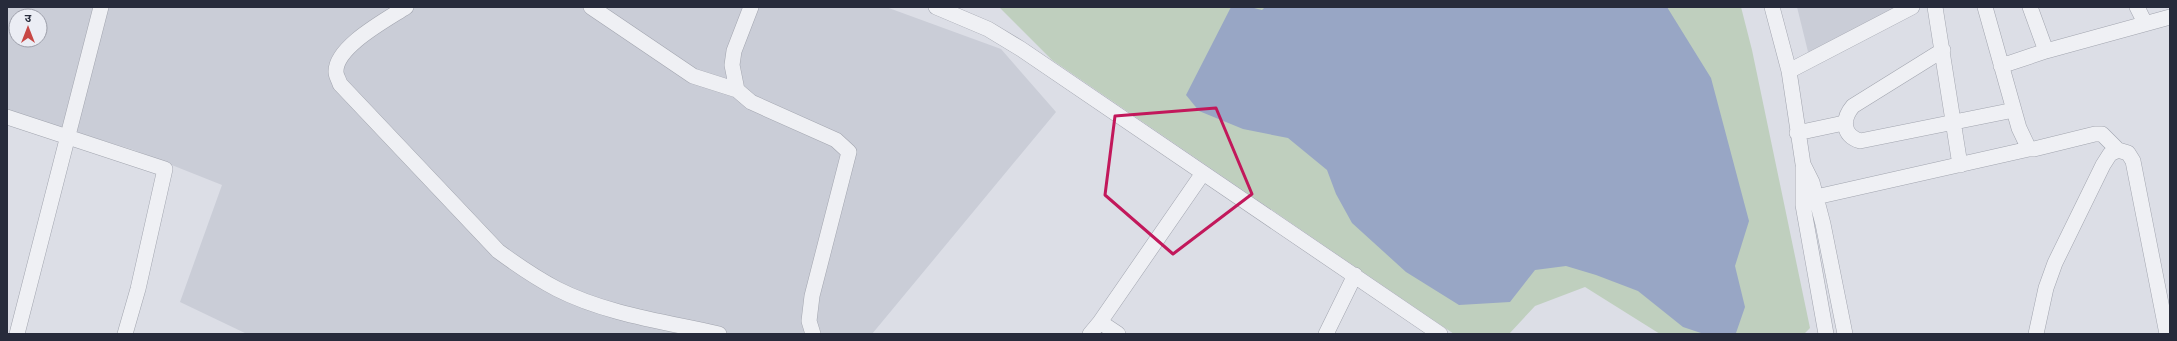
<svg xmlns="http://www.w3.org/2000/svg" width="2177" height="341" font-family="'Open Sans','Noto Sans Devanagari',sans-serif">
	<rect width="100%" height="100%" fill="#dcdee6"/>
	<!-- built -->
	<path fill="#cacdd7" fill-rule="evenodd" d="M7,7H886L1001,49L1056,112L872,334H247L180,302L222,185L134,150L7,111ZM16,16H40V40H16Z
		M1797,7H1909L1811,64Z"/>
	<!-- green -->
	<path fill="#bfcfbe" d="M999,7H1741L1752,50L1810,328L1804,334H1660L1585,287L1535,306L1509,334H1454L1052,60Z"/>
	<!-- water -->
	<path fill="#98a6c5" d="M1231,7H1250L1262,10L1265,7H1667L1711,78L1749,221L1735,266L1745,307L1736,333L1704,334L1683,327L1638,291L1596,275L1566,266L1535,270L1510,302L1459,305L1406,272L1352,223L1336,194L1327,170L1288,138L1243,129L1199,111L1186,95Z"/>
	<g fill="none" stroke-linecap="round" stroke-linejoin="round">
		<defs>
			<path id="minor" d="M406,7C386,20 335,47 336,72C336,76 339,80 340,84L498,251C517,265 536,278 557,289C606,314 666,322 719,334
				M591,7L693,76L737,90
				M751,7L734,51L732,65L737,90L751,102L836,140L849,152L812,296L809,321L813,334
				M936,7L988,29L1021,49L1440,334
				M1772,7L1789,71L1803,164L1812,182L1823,224L1845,334
				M1935,7L1960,165
				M1985,7L2019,128L2029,149H2034L2095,134H2102L2118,150
				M2030,7L2046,51
				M2137,7L2145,23
				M1943,50L1853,106C1842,119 1842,135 1860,141L2014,110
				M2001,66L2046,51L2170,17
				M1789,71L1912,7
				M7,117L165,169L138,289L125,334
				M1797,133L1844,123
				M1803,167V205L1826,334
				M1816,197L2029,149
				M1100,322L1118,334
				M17,334L101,7
				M1090,334L1100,322L1203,173
				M1326,334L1355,275
				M2036,334L2046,288L2055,263L2103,165L2110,154L2118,150L2128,153L2133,161L2167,334"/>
		</defs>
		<!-- minor casing -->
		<use href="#minor" stroke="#a2a5af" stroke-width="16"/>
		<!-- minor -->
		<use href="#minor" stroke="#eff0f4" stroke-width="15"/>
	</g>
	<!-- marked area -->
	<path fill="none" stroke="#c2185b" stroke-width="3" stroke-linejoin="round" d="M1216,108L1252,194L1173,254L1105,195L1115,116Z"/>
	<!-- border -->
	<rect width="2177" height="341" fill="none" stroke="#272b3b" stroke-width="16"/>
	<!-- north arrow -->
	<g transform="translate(28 28)"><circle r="19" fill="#ebedf4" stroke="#9d9faa"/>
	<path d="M0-3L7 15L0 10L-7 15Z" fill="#c74745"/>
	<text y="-6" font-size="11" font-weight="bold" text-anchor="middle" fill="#272b3b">उ</text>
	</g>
</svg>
